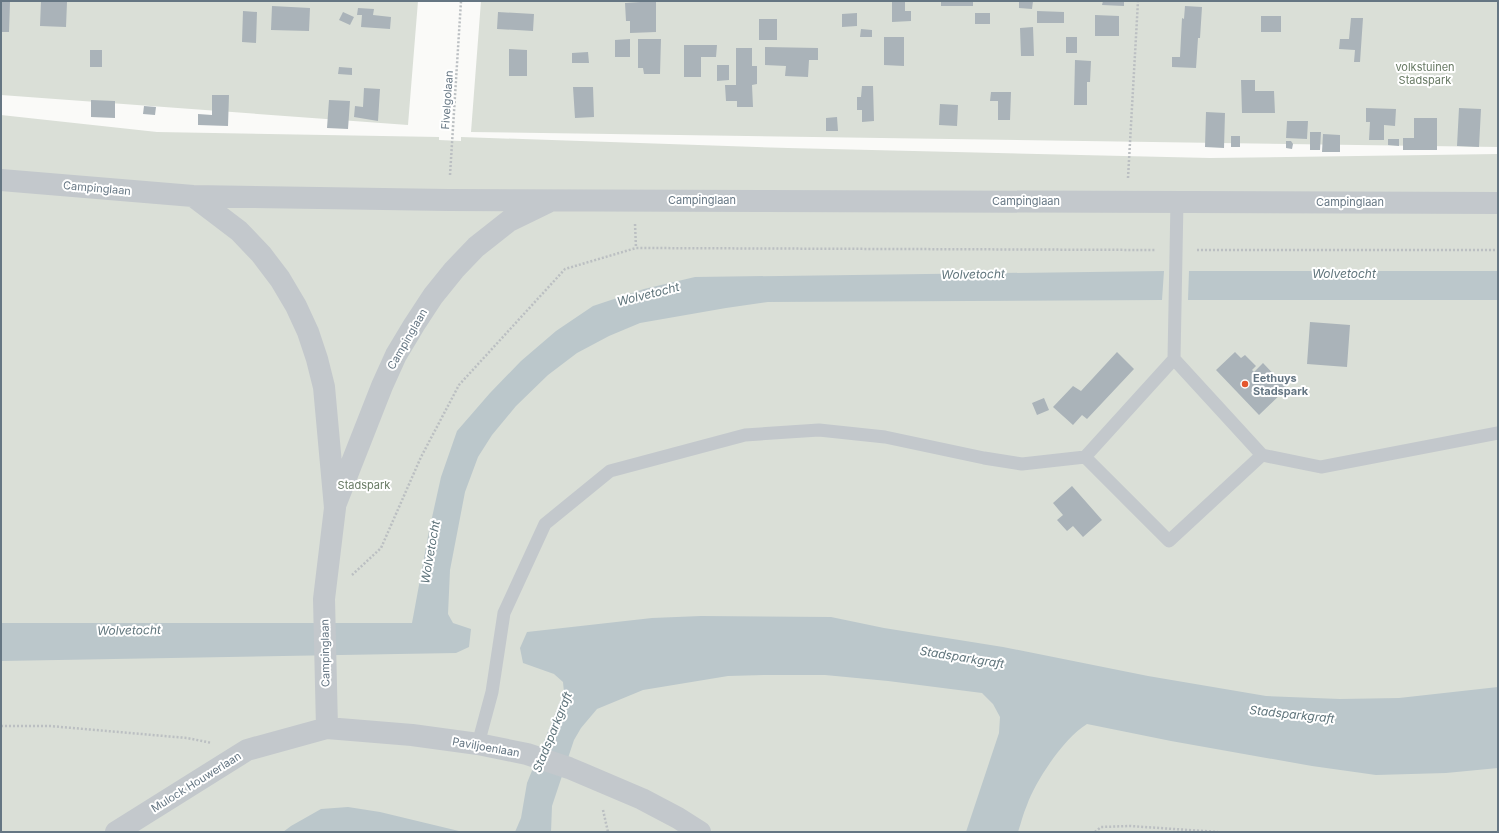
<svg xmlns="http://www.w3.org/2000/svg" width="1499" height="833" font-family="Inter,sans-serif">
	<rect width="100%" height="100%" fill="#fafaf8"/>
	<!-- green -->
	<path fill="#dadfd7" d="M1,1H418L408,125L1,95Z
		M481,1H1498V147L471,132Z
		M1,115L157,132L439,137V140L461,141V137L788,148L1210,158L1498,154V832H1Z"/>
	<!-- water -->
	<path fill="#bbc7cb" d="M1164,271L1162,300L768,302L726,308L640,323L609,336L577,353L548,375L516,406L492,435L478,457L465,492L450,570L448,614L453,623L471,629L469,647L456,653L1,661V623H412L429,531L441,477L457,431L490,393L521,361L556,331L593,306L644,289L695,277Z
		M1189,271H1498V300H1188Z
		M701,616L831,617L884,628L1003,647L1148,676L1266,696L1340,699L1399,698L1498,687V768L1446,773L1376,775L1312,766L1171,741L1087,724C1064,738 1036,780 1027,805C1023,814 1021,823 1018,832H966L999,733L1000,717L993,704L982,693L888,681L825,675H766L728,676L643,690L597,709L581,728L574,740L552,806L551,832H515L521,818L527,783L564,692L563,682L554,674L523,663L520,648L527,632L652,618Z
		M348,807L380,812L463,832H283L291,826L321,809Z"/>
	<!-- building -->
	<path fill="#aab3b9" d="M41,1H66L67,2L66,27L40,26Z
		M656,1V32L630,33V21H626L625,3Z
		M892,1H905V11H911V21L892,22Z
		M941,1H973V6H941Z
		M1019,1H1033L1032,9L1019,8Z
		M1103,1H1124V6L1102,5Z
		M1,2H10L9,32H1Z
		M272,6L310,8L309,31L271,30Z
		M1185,6L1202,7L1200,38H1198L1196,68L1172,67V57H1180L1182,18L1184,19Z
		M358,8L374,9L373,15L391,17L390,29L361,27L362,15H357Z
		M243,11L257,12L256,43L242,42Z
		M1037,11L1064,12V23H1037Z
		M343,12L354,17L350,25L339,20Z
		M498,12L534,14L533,31L497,29Z
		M857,13V26L842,27V14Z
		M975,13H990V24H975Z
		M1095,15L1119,16V36H1095Z
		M1261,16H1281V32H1261Z
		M1351,18H1363L1360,62H1354L1355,50L1339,49L1340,39H1349Z
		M759,19H777V40H759Z
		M1033,27L1034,56H1021L1020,28Z
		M861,29L872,30V37H860Z
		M884,37H904V66L884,65Z
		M1066,37H1077V53H1066Z
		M630,39V57H615V40Z
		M638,39H661L660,74H644L643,68H638Z
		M684,45H717L716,57H701V77H684Z
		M765,47L818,48V60H809L808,77L785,76L786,66L765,65Z
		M736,48H752V66H757V84L752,85L753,107H737V101H726L725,85H736Z
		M509,49L527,50V76H509Z
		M90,50H102V67H90Z
		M588,52L589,63H572V53Z
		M1075,60L1091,61L1090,82H1087V105H1074Z
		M717,65H729V80L717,81Z
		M339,67L352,68V75L338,74Z
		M1241,80H1255V91H1274L1275,113H1242Z
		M862,86H873L874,121L862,122V110H857V97H861Z
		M573,87H593L594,117L575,118Z
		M364,88L380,89L378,121L354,117L355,106L363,107Z
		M991,92H1011L1010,120H998V101H990Z
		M212,95H229L228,126L198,125V114L212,115Z
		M91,100L115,101V118L91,117Z
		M329,100L350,101L348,129L327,128Z
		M940,104L958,105L957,126L939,125Z
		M144,106L156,107L155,115L143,114Z
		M1366,108L1396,109L1395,126L1384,125V140H1369L1370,122H1366Z
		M1459,108L1481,109L1479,147L1457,146Z
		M1206,112L1225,113L1224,148L1205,147Z
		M837,117L838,131H826V118Z
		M1414,118H1437V150H1403V138H1414Z
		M1287,121H1308L1307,139L1286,138Z
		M1310,132H1321L1320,150H1310Z
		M1323,134L1340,135V152H1322Z
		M1231,136H1240V147H1231Z
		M1388,139H1399V146L1388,145Z
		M1286,141H1291L1293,144L1292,149L1286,148Z
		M1310,322L1350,325L1347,367L1307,364Z
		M1117,352L1134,369L1087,419L1082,415L1073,425L1053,407L1073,386L1081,391Z
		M1235,352L1241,358L1245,355L1256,366L1252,370L1254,372L1263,363L1287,388L1259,415L1216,370Z
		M1044,398L1049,410L1037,415L1032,403Z
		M1072,486L1102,520L1083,537L1073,526L1067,531L1057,520L1063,515L1053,503Z"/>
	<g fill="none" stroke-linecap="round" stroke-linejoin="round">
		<!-- path -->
		<path stroke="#bbbfc2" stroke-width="2.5" stroke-dasharray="2 2" stroke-linecap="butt" d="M450,175L461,1
			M1128,178L1138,1
			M635,224L636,248
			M1197,250H1498
			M352,575L381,548L421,457L459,385L565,269L636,248L1156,250
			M1,726H50L187,738L212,743
			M603,810L608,832
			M1095,832L1101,827L1130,826L1218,832"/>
		<!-- lane -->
		<path stroke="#c3c8cc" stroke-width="13" d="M1174,359L1177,201
			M1085,457L1174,359L1262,455
			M478,744L492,692L504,613L545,524L610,471L745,435L819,430L885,437L984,458L1022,464L1085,457L1169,541L1262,455L1321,467L1498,433"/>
		<!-- street -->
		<path stroke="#c3c8cc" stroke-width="22" d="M1,180L193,196L448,200L1498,203
			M193,196L239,231L261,254L280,279L296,306L308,332L317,359L324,387L335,508L324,599L327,728
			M336,503L382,386L396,355L414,325L433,296L454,270L476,247L509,221L548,202
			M116,832L247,750L327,728L412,735L478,744L527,754L569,768L642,799L678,818L700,832"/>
	</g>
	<!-- markers -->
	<circle fill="#e4572e" stroke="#fff" stroke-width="1.5" cx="1245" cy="384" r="4"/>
	<g text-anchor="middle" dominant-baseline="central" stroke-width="4" stroke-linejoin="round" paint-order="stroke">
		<!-- park labels -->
		<g font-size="11" fill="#687a64" stroke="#fff">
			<text x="1425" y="67">volkstuinen<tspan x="1425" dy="13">Stadspark</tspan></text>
			<text x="364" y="485">Stadspark</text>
		</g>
		<!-- street labels -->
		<g font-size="11" fill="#657683" stroke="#fff">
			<text transform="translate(447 100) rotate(-86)">Fivelgolaan</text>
			<text transform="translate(97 188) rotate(5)">Campinglaan</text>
			<text x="702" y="200">Campinglaan</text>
			<text x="1026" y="201">Campinglaan</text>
			<text x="1350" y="202">Campinglaan</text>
			<text transform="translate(407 339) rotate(-60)">Campinglaan</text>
			<text transform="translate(325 653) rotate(-91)">Campinglaan</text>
			<text transform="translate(486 747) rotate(10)">Paviljoenlaan</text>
			<text transform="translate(196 782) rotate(-32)">Mulock Houwerlaan</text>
		</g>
		<!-- poi labels -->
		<g font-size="11" font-weight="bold" fill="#657683" stroke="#fff" text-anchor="start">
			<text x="1253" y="378">Eethuys<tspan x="1253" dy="13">Stadspark</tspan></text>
		</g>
		<!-- water labels -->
		<g font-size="12" font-style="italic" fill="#60757c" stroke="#fff">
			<text x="1344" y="273">Wolvetocht</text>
			<text transform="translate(973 274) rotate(-1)">Wolvetocht</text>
			<text transform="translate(648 294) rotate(-14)">Wolvetocht</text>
			<text transform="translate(430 552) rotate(-80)">Wolvetocht</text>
			<text transform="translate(129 630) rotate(-1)">Wolvetocht</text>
			<text transform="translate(962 657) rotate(9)">Stadsparkgraft</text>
			<text transform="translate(1292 714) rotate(6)">Stadsparkgraft</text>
			<text transform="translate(552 732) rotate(-68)">Stadsparkgraft</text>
		</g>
	</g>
	<!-- border -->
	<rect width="1499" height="833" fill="none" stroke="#657683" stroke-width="4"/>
</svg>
